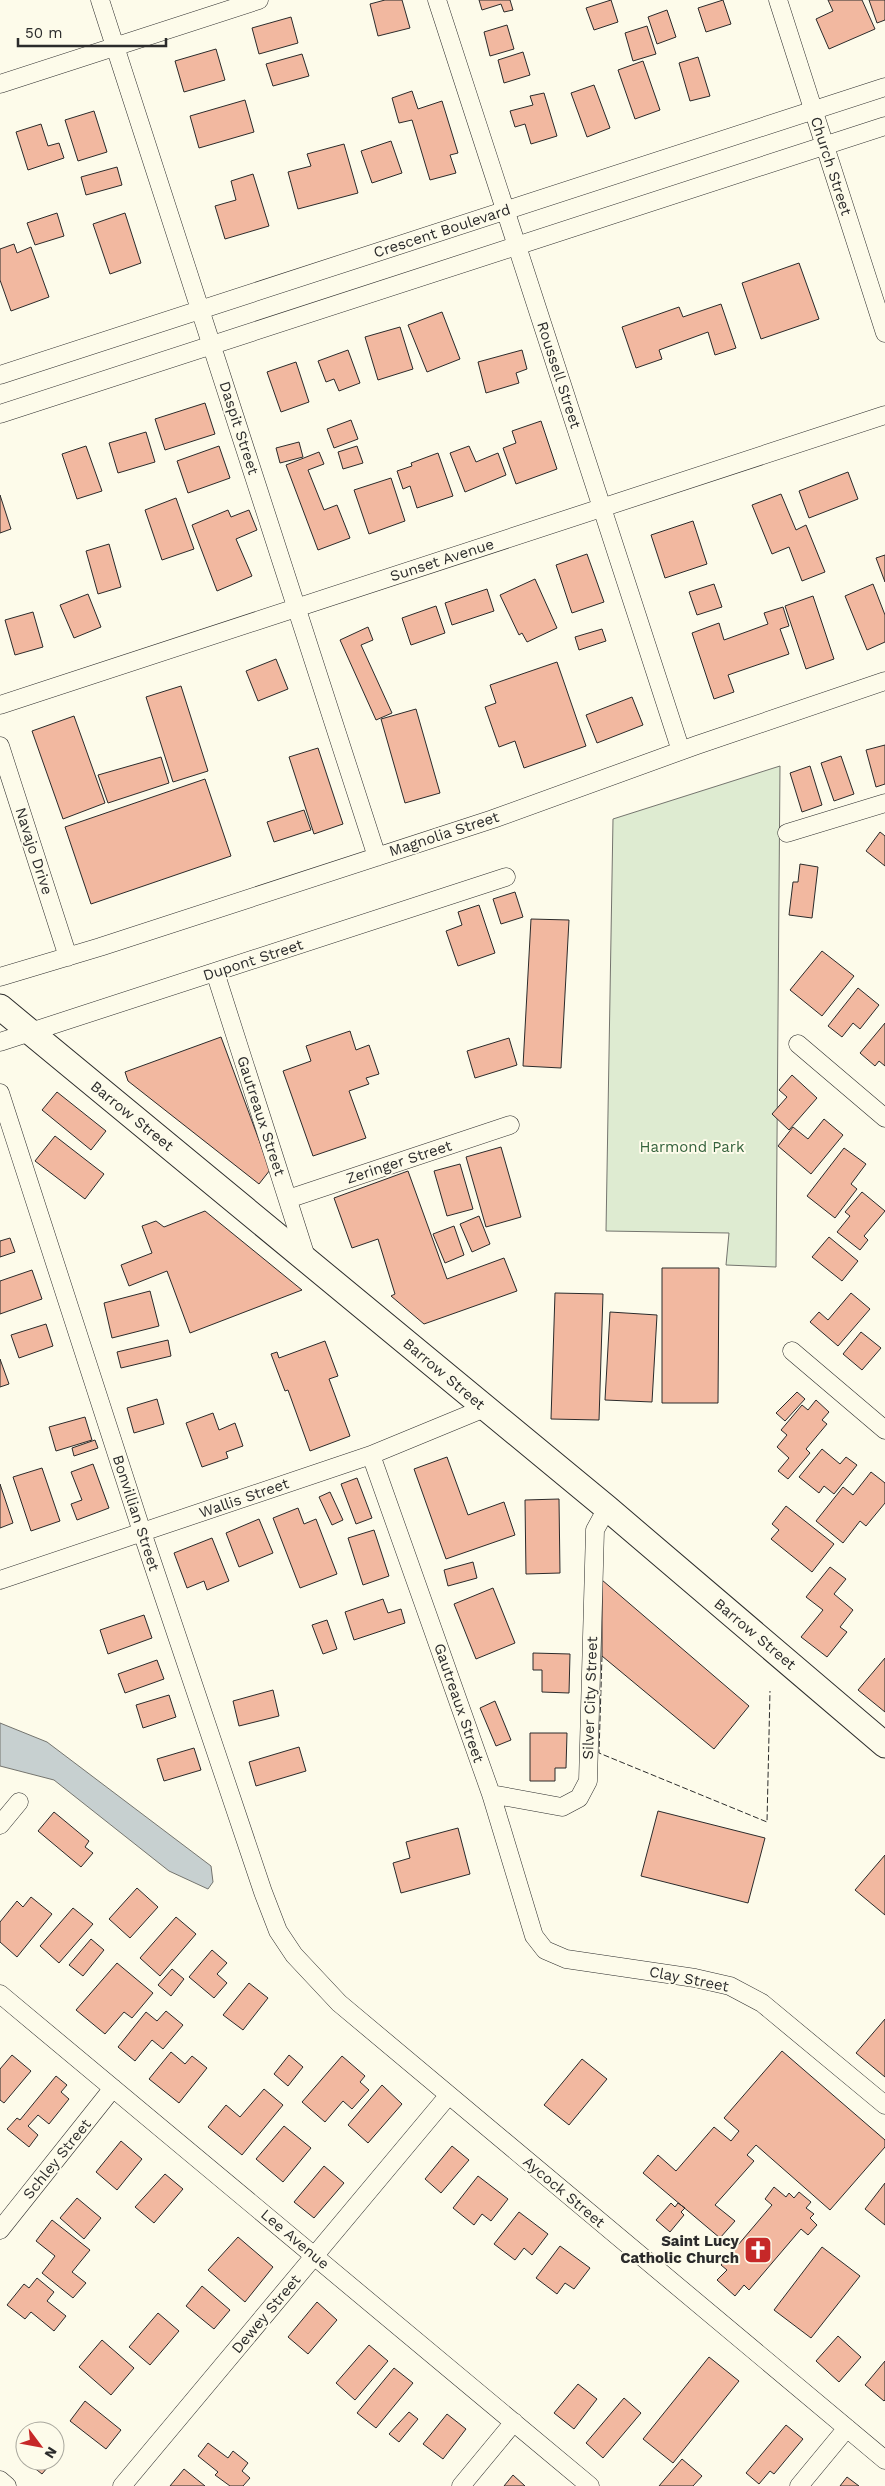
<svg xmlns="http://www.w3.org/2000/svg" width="885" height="2486" font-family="'Work Sans',sans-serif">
	<rect width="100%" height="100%" fill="#fdfbea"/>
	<!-- green -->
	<path fill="#deebd1" stroke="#74746e" d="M780,766L776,1267L726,1265L729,1233L606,1231L613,819Z"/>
	<!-- water -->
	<path fill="#c7d0d0" stroke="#74746e" d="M0,1723L47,1742L211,1866L213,1882L208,1889L169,1871L54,1780L0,1766Z"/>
	<!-- building -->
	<path fill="#f2b8a0" stroke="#2b2b2b" d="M385,0H402L410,28L378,36L370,4Z
		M479,0H510L513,10L504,12L501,4L482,10Z
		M611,0L618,22L594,30L586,8Z
		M723,0L731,24L706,32L698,8Z
		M828,0H862L875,29L829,49L816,19L833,11Z
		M869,0H885V20L877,23Z
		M667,10L676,37L657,44L648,17Z
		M291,17L298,43L259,54L252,28Z
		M507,25L514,49L490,56L484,32Z
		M647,26L656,54L633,61L625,33Z
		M216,49L225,80L184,92L175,61Z
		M523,52L530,75L504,83L498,60Z
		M302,54L309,76L273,86L266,64Z
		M698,57L710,96L690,101L679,63Z
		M643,61L660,110L635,119L618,70Z
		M594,85L610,128L587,137L571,93Z
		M412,91L418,109L442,101L458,153L450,155L456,173L430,180L412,120L399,123L392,98Z
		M544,93L557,136L531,144L525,124L515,127L510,111L533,105L530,96Z
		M245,100L254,132L199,148L190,116Z
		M94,111L107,152L78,161L65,120Z
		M41,124L48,146L59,143L64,158L28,170L16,132Z
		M391,141L402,173L372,183L361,151Z
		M344,144L358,193L298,209L288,172L311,166L307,154Z
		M117,167L122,185L86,195L81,177Z
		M253,174L269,226L225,239L215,206L236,200L231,181Z
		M57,213L64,236L35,245L27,223Z
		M125,213L141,263L110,274L93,224Z
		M14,244L17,253L31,247L49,297L11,311L0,280V249Z
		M799,263L819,319L761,339L742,283Z
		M721,304L736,348L715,355L708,332L659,350L662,359L636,368L622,327L679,307L683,317Z
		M442,312L460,359L427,372L408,325Z
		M400,327L413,369L378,380L365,337Z
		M348,350L360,383L339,391L334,379L326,382L318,361Z
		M522,350L527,369L516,373L519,383L486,393L478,362Z
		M296,362L309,402L281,412L267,372Z
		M205,403L215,434L165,450L155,419Z
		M351,420L358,439L334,448L327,429Z
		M541,421L557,469L516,484L503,448L516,443L512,431Z
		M146,432L155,462L118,473L109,443Z
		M299,442L303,457L280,463L276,448Z
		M86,446L102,491L77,499L62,454Z
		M219,446L230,478L188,493L177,461Z
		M357,446L363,463L343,469L338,452Z
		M469,446L476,462L498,453L506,475L465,492L450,453Z
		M319,452L324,464L308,470L324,510L337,505L350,538L318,550L286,465Z
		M438,453L453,496L417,508L410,486L403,489L397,471L412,466L411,463Z
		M848,472L858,499L809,518L799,491Z
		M391,478L405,521L369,534L354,490Z
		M781,494L796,530L806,525L825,572L802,581L789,547L772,554L752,505Z
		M0,495L11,529L0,533Z
		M176,498L194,549L162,560L145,510Z
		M228,510L231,517L249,510L257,530L236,539L252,576L217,591L192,525Z
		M693,521L707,564L665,578L651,535Z
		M109,544L121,587L98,594L86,551Z
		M587,554L604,602L572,613L556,565Z
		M885,555V582L876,558Z
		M535,579L557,628L527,642L522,633L519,635L500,595Z
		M714,584L722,607L697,615L689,592Z
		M873,584L885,615V642L867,650L845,596Z
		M487,589L494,611L452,625L445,603Z
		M88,594L101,627L74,638L60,605Z
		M813,596L834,659L806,669L785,606Z
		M436,606L445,633L411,645L402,618Z
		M783,607L789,626L780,629L789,654L728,675L734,692L714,699L692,633L719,623L724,640L768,624L764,613Z
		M33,612L43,647L15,655L5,620Z
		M368,627L373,640L361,645L392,713L376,720L340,640Z
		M602,629L606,641L579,650L575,637Z
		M276,659L288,689L258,701L246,671Z
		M557,662L586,746L524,768L515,741L499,747L485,707L496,703L490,685Z
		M181,686L208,771L173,782L146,697Z
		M632,697L643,725L597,743L586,715Z
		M416,709L440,793L405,803L381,719Z
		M74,716L105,803L63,819L32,731Z
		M885,745V784L876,787L866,750Z
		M318,748L343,824L314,834L289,757Z
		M841,756L854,794L834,801L821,763Z
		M161,757L169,783L108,803L98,775Z
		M810,766L822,805L802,812L790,773Z
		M205,779L231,856L91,904L65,827Z
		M304,810L311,830L274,842L267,822Z
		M880,832L885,836V866L866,851Z
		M800,864L818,867L812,918L789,915L793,882H798Z
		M515,892L523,917L501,924L493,899Z
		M479,905L495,953L458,966L446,931L462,925L458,912Z
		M531,919L569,920L561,1068L523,1066Z
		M822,951L854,976L822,1016L790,990Z
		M858,988L879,1005L860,1029L853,1023L842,1037L828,1026Z
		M885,1023V1066L879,1061L875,1066L860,1053Z
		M350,1031L356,1050L369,1045L379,1074L366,1078L369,1084L349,1091L366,1138L313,1156L283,1071L311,1061L306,1046Z
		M221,1037L270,1170L259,1184L128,1081L125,1072Z
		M509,1038L517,1065L475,1078L467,1051Z
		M792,1075L817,1098L789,1130L772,1114L787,1097L779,1090Z
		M57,1092L106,1131L91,1150L42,1110Z
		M824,1119L843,1135L811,1174L778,1146L793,1127L808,1139Z
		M55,1136L104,1174L85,1199L35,1161Z
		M501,1147L521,1217L486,1227L466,1157Z
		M844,1148L866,1164L851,1184L857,1189L835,1218L807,1196Z
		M460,1164L473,1209L447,1216L434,1171Z
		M408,1171L447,1279L504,1258L517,1291L424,1324L391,1296L395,1294L378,1239L352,1248L334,1198Z
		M862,1192L885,1211L864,1236L868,1240L860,1250L837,1232L850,1216L845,1212Z
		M205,1211L302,1290L190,1333L167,1271L129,1286L121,1265L152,1253L142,1226L156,1221L164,1227Z
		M479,1216L490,1244L472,1252L460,1224Z
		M454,1226L464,1255L445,1263L433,1234Z
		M829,1237L858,1261L842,1281L812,1257Z
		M10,1238L15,1252L0,1257V1241Z
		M662,1268H719L718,1403H662Z
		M32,1270L42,1299L0,1314V1281Z
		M150,1291L159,1326L112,1338L104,1303Z
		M555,1293L603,1294L599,1420L551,1419Z
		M851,1293L870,1309L838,1346L810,1322L819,1312L828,1320Z
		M610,1312L657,1315L652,1402L605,1400Z
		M46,1324L53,1346L19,1358L11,1335Z
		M861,1332L881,1348L862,1370L843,1354Z
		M168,1340L171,1356L121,1368L117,1352Z
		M325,1341L338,1376L329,1379L350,1436L310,1451L288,1390L285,1391L271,1354L277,1352L279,1358Z
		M0,1359L9,1384L0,1387Z
		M797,1392L805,1399L785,1421L776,1413Z
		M157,1399L164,1424L134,1433L127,1408Z
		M816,1400L829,1412L822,1420L827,1424L806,1449L810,1453L788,1479L778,1471L789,1458L777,1447L787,1435L781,1430L802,1405L808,1410Z
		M213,1413L219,1430L235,1423L243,1446L226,1452L228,1458L202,1467L186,1423Z
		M85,1417L92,1440L56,1451L49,1427Z
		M95,1440L98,1448L74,1456L72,1448Z
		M822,1449L840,1464L846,1457L857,1465L834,1494L824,1486L819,1493L799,1477Z
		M447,1457L468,1515L504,1502L515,1535L446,1559L414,1469Z
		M93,1464L109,1508L77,1520L71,1504L82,1500L71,1472Z
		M42,1468L60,1521L31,1531L13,1477Z
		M871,1472L885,1483V1503L866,1526L860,1521L843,1543L816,1521L843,1487L853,1495Z
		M357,1478L372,1518L356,1524L341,1484Z
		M0,1484L13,1523L0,1528Z
		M330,1492L343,1520L332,1525L319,1497Z
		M559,1499L560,1573L526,1574L525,1500Z
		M786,1506L834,1544L812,1572L771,1539L779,1530L772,1524Z
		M298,1508L304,1524L316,1519L337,1574L300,1588L273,1518Z
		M259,1519L273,1553L239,1567L226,1533Z
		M374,1530L389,1576L363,1585L348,1538Z
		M212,1538L229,1581L207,1590L204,1581L187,1588L174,1553Z
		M473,1562L477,1578L448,1586L444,1570Z
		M830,1567L846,1579L834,1594L853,1610L840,1627L847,1632L827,1657L801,1637L823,1610L806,1597Z
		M602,1580L749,1706L714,1749L602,1656Z
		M493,1588L515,1643L476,1659L454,1604Z
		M383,1599L388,1613L401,1609L405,1623L354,1640L345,1612Z
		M144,1615L152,1638L108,1654L100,1630Z
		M327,1620L337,1649L323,1654L312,1625Z
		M533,1653L570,1654L569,1693L542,1692V1670H533Z
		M885,1658V1712L858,1690Z
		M157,1660L164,1679L125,1693L118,1674Z
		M273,1690L279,1716L239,1726L233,1701Z
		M169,1695L176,1717L143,1728L136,1705Z
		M495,1701L511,1740L496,1746L480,1708Z
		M530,1733H567L566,1768H555V1781H530Z
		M299,1747L306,1771L256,1786L249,1762Z
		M194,1748L201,1770L164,1781L157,1759Z
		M658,1811L765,1838L748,1903L641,1876Z
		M54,1812L89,1841L85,1847L93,1853L81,1867L38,1831Z
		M458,1828L470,1874L401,1893L393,1863L410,1858L406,1842Z
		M885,1855V1915L855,1890Z
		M137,1888L158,1907L130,1938L109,1919Z
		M31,1897L52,1914L17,1957L0,1942V1922L17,1901L23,1907Z
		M73,1908L93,1924L59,1963L40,1946Z
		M176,1917L196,1934L160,1976L140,1958Z
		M91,1939L104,1950L83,1976L69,1965Z
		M212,1950L227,1963L217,1974L227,1983L214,1998L189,1977Z
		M117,1963L153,1993L132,2018L124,2012L105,2034L76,2010Z
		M172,1969L184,1979L171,1996L158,1985Z
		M249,1983L268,1998L243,2030L223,2015Z
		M166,2011L183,2025L163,2049L152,2040L135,2061L118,2047L146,2012L157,2021Z
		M885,2019V2077L856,2053Z
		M782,2051L885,2140V2147L830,2210L756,2145L747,2155L754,2161L715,2205L735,2221L720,2238L643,2173L658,2155L676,2171L714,2127L731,2141L739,2131L724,2118Z
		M171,2052L185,2064L192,2056L207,2068L179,2103L149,2079Z
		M12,2055L31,2071L4,2103L0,2100V2069Z
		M289,2055L303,2067L288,2086L274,2074Z
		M342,2056L365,2076L360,2082L369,2090L352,2109L343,2101L325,2122L302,2102Z
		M582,2059L607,2079L569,2125L544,2105Z
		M56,2076L67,2085L61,2092L69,2099L49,2124L38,2115L28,2126L38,2135L29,2147L7,2129L17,2118L20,2120Z
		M382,2085L402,2104L368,2143L348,2125Z
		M264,2089L283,2105L242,2155L208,2127L226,2105L240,2117Z
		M284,2126L311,2148L283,2182L256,2159Z
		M121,2141L142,2159L117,2190L96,2172Z
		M452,2146L469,2160L441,2193L425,2179Z
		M324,2166L344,2183L314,2218L294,2202Z
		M165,2174L183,2189L154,2223L135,2207Z
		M478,2176L508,2199L491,2221L482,2214L474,2225L453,2208Z
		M885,2183V2225L865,2209Z
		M774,2187L786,2197L789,2193L794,2198L799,2192L811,2202L806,2208L814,2214L810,2218L817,2225L808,2235L801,2229L749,2290L744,2285L735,2296L717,2280L727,2270L721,2265L772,2205L765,2199Z
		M77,2198L101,2218L84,2239L60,2218Z
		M671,2203L675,2207L678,2203L685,2208L681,2212L684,2215L670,2232L656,2220Z
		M519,2212L548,2234L532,2255L524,2248L515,2260L494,2244Z
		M52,2220L90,2250L72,2272L86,2283L73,2298L42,2273L55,2256L36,2241Z
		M238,2237L273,2267L245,2302L208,2270Z
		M560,2246L590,2268L574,2289L565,2283L557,2294L536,2278Z
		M822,2247L860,2276L811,2338L774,2310Z
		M37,2278L54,2292L47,2301L66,2316L54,2331L31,2312L25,2319L7,2305L24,2284L29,2288Z
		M202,2286L230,2310L214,2329L186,2306Z
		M317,2302L337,2320L308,2354L288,2337Z
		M158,2313L179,2331L150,2365L129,2347Z
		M838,2336L861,2357L839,2382L816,2361Z
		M102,2340L134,2368L111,2395L79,2367Z
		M369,2345L388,2361L355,2400L336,2383Z
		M709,2357L739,2381L673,2463L643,2439Z
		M885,2361V2400L884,2401L865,2385Z
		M394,2368L413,2383L376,2428L357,2413Z
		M578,2384L597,2399L574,2429L554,2413Z
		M624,2398L641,2413L603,2458L586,2443Z
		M85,2401L121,2430L106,2449L70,2421Z
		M409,2412L418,2419L399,2442L389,2434Z
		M447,2414L466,2429L443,2459L423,2444Z
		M786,2425L803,2439L774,2474L770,2471L759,2484L746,2473Z
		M208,2443L228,2458L233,2451L248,2463L242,2471L250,2478L243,2486H230L215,2475L218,2472L198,2456Z
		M682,2459L702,2476L693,2486H659Z
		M29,2461H53L42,2474L28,2463Z
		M184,2469L205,2486H170Z
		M513,2475L525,2486H504Z
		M847,2477L859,2486H840Z"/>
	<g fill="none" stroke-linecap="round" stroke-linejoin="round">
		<defs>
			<path id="street" d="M100,0L377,857
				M437,0L681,751
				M778,0L885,333
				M0,84L259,0
				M0,375L885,87
				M0,414L885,126
				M0,705L885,415
				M0,746L68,957
				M787,833L885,803
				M215,972L307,1260
				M0,977L100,947L493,819L697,745L885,681
				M0,1042L506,877
				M798,1044L885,1118
				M0,1093L142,1532L263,1892L278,1931L294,1955L339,2003L885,2460
				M288,1199L510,1125
				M792,1351L885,1430
				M371,1455L491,1794L534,1936L545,1950L566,1959L695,1978L730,1986L762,2003L885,2105
				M0,1580L371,1455L485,1408
				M491,1794L562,1807L579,1798L588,1781L595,1530L607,1508
				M0,1825L19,1802
				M0,1994L590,2486
				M0,2230L113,2088
				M0,2480L7,2486
				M122,2486L448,2096
				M461,2486L514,2422
				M799,2486L847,2428"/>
			<path id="secondary" d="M0,1007L607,1508L885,1745"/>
		</defs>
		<!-- street casing -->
		<use href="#street" stroke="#2b2b2b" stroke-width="19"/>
		<!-- secondary casing -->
		<use href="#secondary" stroke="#2b2b2b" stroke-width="27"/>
		<!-- street -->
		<use href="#street" stroke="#fdfbea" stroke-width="18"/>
		<!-- secondary -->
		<use href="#secondary" stroke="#fdfbea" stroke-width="25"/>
		<!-- fence -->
		<path stroke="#2b2b2b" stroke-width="1" stroke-dasharray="6 2.5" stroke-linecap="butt" d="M602,1656L599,1753L767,1822L770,1691"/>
	</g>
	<!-- icons -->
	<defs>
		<symbol id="church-square" viewBox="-11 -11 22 22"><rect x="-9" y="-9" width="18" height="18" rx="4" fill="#c62828" stroke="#fdfbea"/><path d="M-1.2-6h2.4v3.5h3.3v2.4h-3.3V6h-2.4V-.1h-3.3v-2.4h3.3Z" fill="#fff"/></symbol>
	</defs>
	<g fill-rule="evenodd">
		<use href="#church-square" x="742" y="2234" width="32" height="32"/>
	</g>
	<g text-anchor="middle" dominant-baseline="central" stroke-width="4" stroke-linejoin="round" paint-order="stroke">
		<!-- street labels -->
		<g font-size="15" fill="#2b2b2b" stroke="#fdfbea">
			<text transform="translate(831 166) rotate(72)">Church Street</text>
			<text transform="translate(442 231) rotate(-18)">Crescent Boulevard</text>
			<text transform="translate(559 375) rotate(72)">Roussell Street</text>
			<text transform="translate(239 428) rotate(72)">Daspit Street</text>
			<text transform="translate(442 560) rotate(-18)">Sunset Avenue</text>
			<text transform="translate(444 834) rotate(-18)">Magnolia Street</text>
			<text transform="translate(34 851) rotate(72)">Navajo Drive</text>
			<text transform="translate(253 960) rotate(-18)">Dupont Street</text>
			<text transform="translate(132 1116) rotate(39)">Barrow Street</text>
			<text transform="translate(261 1116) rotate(72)">Gautreaux Street</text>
			<text transform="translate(399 1162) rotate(-18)">Zeringer Street</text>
			<text transform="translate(444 1374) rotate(40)">Barrow Street</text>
			<text transform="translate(244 1498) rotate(-19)">Wallis Street</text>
			<text transform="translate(136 1513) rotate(72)">Bonvillian Street</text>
			<text transform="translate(755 1634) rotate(40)">Barrow Street</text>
			<text transform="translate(590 1698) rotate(-88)">Silver City Street</text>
			<text transform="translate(459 1703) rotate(71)">Gautreaux Street</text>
			<text transform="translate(689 1979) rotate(11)">Clay Street</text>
			<text transform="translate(57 2159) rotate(-51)">Schley Street</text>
			<text transform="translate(564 2192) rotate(40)">Aycock Street</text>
			<text transform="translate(295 2239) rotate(40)">Lee Avenue</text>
			<text transform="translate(266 2314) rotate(-50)">Dewey Street</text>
		</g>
		<!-- park labels -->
		<g font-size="15" fill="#34623c" stroke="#fdfbea">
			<text x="692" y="1147">Harmond Park</text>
		</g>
		<!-- poi labels -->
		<g font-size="15" font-weight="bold" fill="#2b2b2b" stroke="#fdfbea" text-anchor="end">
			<text x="739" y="2241">Saint Lucy<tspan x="739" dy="17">Catholic Church</tspan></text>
		</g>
	</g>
	<!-- north arrow -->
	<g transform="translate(40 2446) rotate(122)"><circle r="24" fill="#fdfbea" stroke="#a9a89e"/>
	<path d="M0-4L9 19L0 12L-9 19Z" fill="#c62828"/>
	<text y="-8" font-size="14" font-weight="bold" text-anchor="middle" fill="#2b2b2b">N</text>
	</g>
	<!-- scale -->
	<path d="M18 38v8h148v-8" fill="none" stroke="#2b2b2b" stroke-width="2.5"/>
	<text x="25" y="38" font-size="15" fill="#2b2b2b" stroke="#fdfbea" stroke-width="4" paint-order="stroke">50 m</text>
</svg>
